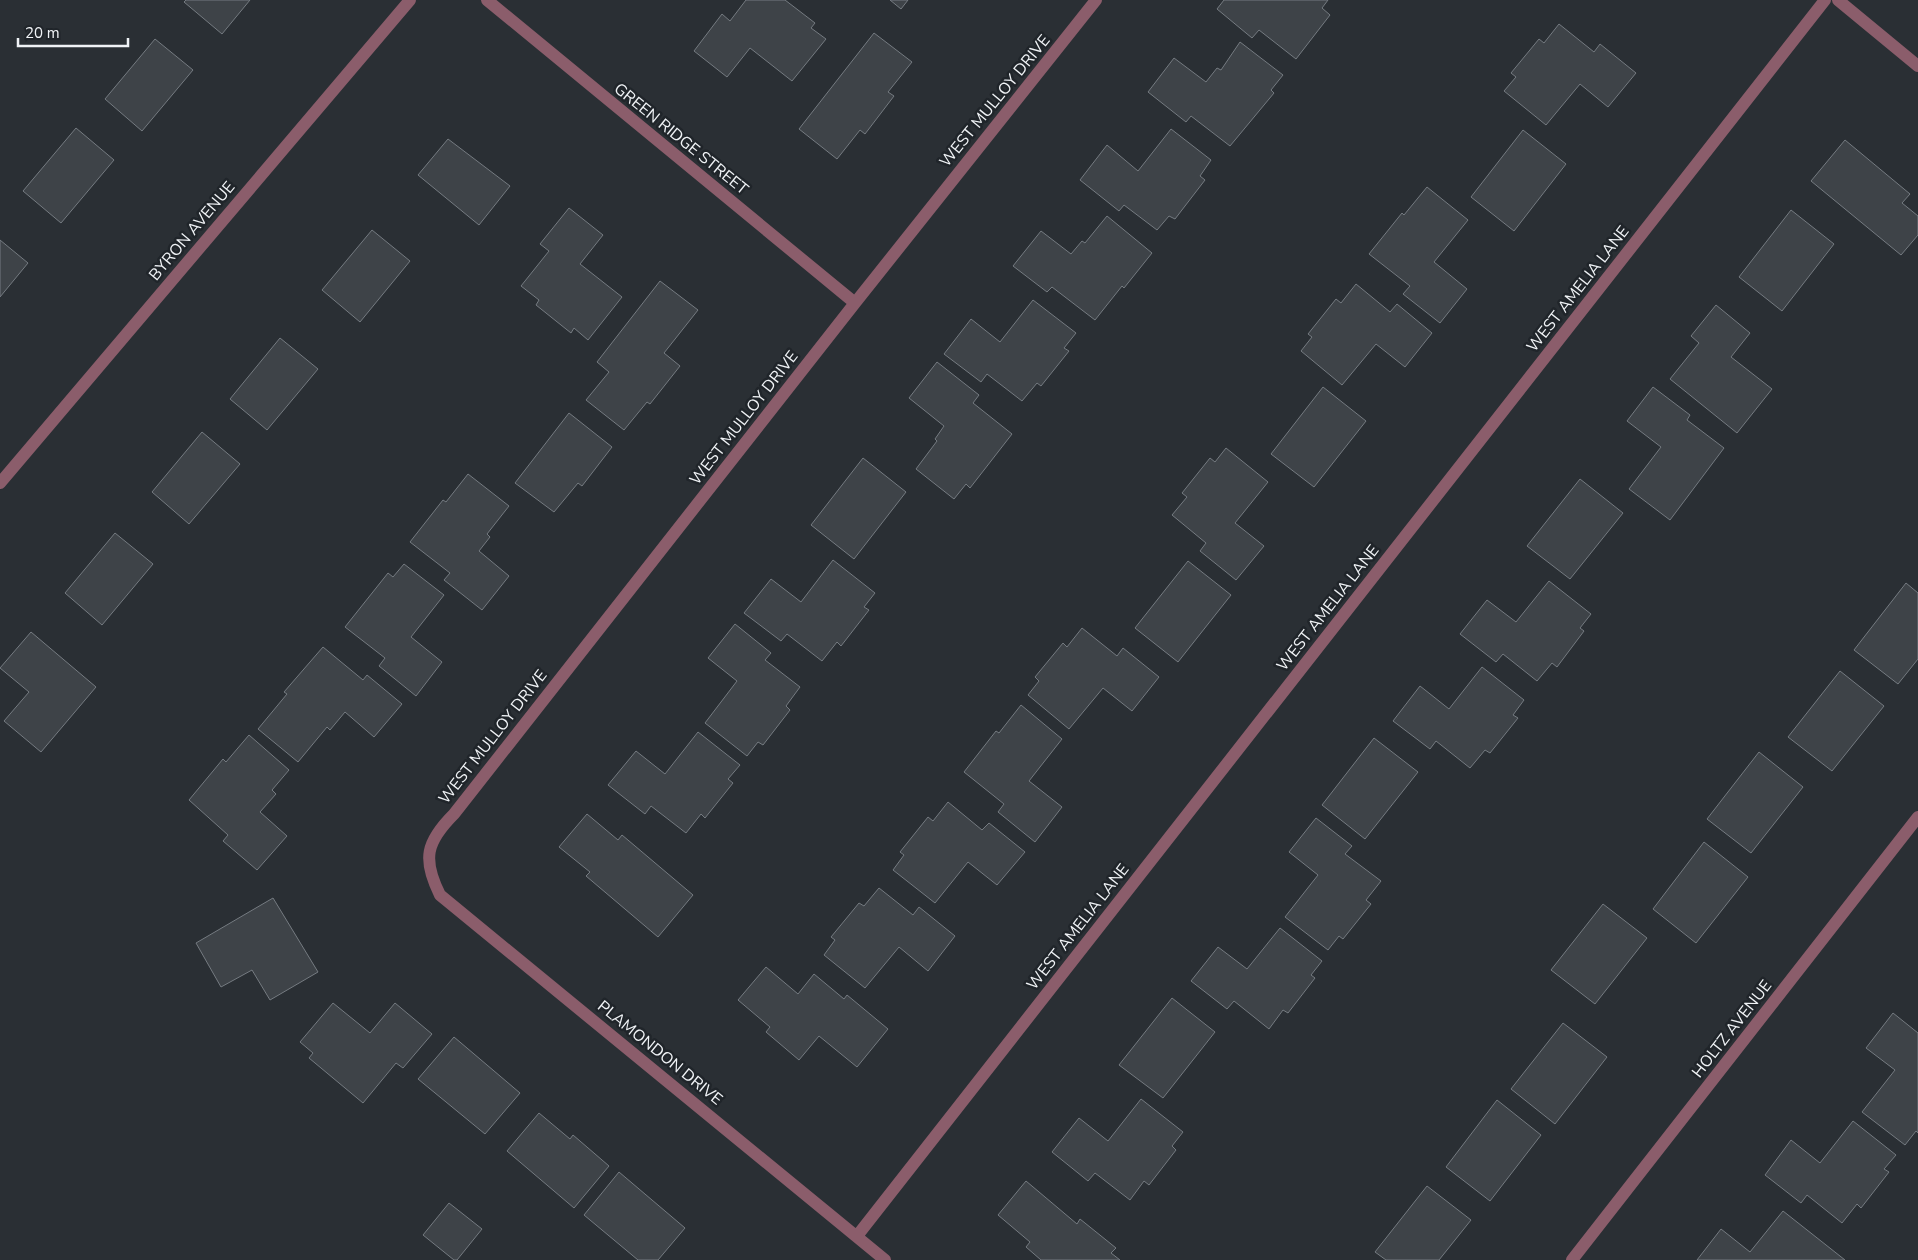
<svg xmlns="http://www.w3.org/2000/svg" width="1918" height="1260" font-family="'Nunito Sans',sans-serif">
	<rect width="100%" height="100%" fill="#2a2f34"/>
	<!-- building -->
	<path fill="#3e4348" stroke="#757b81" d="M186,0H250L222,34L184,2Z
		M746,0H785L815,23L811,28L826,39L792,81L750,48L727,77L694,51L722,14L730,21Z
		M890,0H908L901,9Z
		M1224,0H1328L1322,8L1330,15L1296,59L1259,30L1252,38L1217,9Z
		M1559,24L1594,52L1600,44L1636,73L1608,107L1580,84L1546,125L1504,91L1516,77L1511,73L1539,39L1544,43Z
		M874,33L912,62L888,92L894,96L865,134L860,130L837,159L799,129Z
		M155,39L193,70L142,131L105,99Z
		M1240,42L1283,75L1271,90L1274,93L1230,146L1191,116L1186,122L1148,92L1174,58L1206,82L1217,68L1221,70Z
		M76,128L114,160L61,223L23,191Z
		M1171,129L1211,160L1200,176L1205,180L1175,219L1169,216L1157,230L1124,205L1119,211L1080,180L1107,145L1138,171Z
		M1523,130L1566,164L1514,231L1471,197Z
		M448,139L510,186L479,225L418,175Z
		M1845,140L1910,194L1902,203L1918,216V235L1901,255L1811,181Z
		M1427,187L1468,220L1434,262L1467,289L1440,323L1403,294L1410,286L1369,254L1402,213L1404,215Z
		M569,208L603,235L580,264L622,297L588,340L574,328L571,333L536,305L539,300L521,286L549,251L540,244Z
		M1791,210L1834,244L1782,311L1739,277Z
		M1107,216L1152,253L1124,288L1122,286L1095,320L1052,287L1047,292L1013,266L1041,231L1071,254L1082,241L1085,243Z
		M372,230L410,261L360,322L322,290Z
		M0,240L28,263L0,297Z
		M660,281L698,310L664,353L680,366L650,404L647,402L624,430L586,400L609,372L597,362Z
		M1356,284L1390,312L1397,304L1432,333L1405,367L1376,344L1342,385L1301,351L1312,337L1308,334L1336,299L1341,303Z
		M1033,300L1076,333L1064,348L1069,351L1041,386L1037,383L1022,401L987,374L981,382L944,354L971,319L1000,342Z
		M1716,305L1750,333L1731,357L1772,389L1737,433L1670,379L1699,343L1691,336Z
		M280,338L318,369L267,430L230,399Z
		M937,362L979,395L973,403L1012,434L970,488L966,484L954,499L916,469L937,441L935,439L944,426L909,398Z
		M1323,387L1366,421L1314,487L1271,454Z
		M1653,387L1690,415L1687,420L1724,448L1670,520L1629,489L1661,447L1627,421Z
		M569,413L612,447L582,486L578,483L554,512L515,483Z
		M202,432L240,464L189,524L152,492Z
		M1226,448L1268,482L1235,523L1264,546L1236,580L1200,551L1206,543L1172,515L1187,497L1182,493L1210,458L1215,462Z
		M863,458L906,492L854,559L811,525Z
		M468,474L509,506L487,534L490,537L479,551L509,576L482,610L444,580L450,573L410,542L443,500L446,502Z
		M1580,479L1623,513L1570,579L1527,546Z
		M115,533L153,564L102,625L65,593Z
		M833,560L875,593L864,607L869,610L841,646L837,642L822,661L787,634L781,641L744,613L771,579L801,602Z
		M1188,561L1231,595L1178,662L1135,628Z
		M404,564L444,595L411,637L442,662L416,696L379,666L385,658L345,627L388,573L393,577Z
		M1549,581L1591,614L1580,628L1584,631L1557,667L1552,663L1537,681L1503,654L1496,662L1460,634L1487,600L1516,622Z
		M1906,583L1918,593V659L1898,684L1854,650Z
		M735,624L771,653L765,660L800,687L786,706L790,710L763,745L758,742L747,756L705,723L737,681L708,658Z
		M1082,628L1117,656L1123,648L1159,677L1132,711L1103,688L1069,729L1028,695L1039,681L1035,677L1063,643L1067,647Z
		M31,632L96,687L41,752L4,721L29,692L0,668Z
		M323,647L363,680L367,675L402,704L374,737L345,712L330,730L327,727L298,762L258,729L287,694L284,692Z
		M1482,667L1524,700L1513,715L1518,718L1490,753L1485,750L1470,768L1436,741L1430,749L1393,721L1420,686L1449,709Z
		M1840,671L1884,706L1832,771L1788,737Z
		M1021,705L1062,739L1029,781L1062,807L1035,842L998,812L1004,804L964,772L996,731L999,733Z
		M698,732L740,765L728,779L733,783L705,818L701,814L686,833L651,806L645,814L608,785L636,751L665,774Z
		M249,735L289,770L272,790L276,794L260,812L287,836L257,870L223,841L228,835L189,800L223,759L226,762Z
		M1374,738L1418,772L1365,839L1322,805Z
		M1759,752L1803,787L1751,853L1707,819Z
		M948,802L982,830L989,823L1025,852L997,885L968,862L935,903L893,870L904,855L900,852L928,817L933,821Z
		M587,814L618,840L622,835L693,895L658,937L586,876L590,872L559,847Z
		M1316,818L1352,846L1345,854L1381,881L1366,900L1371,904L1343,939L1339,936L1328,950L1285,917L1318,875L1289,852Z
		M1704,842L1748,877L1696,943L1653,909Z
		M879,888L913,915L919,907L955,936L928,971L899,947L865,988L824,955L835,940L831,937L859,903L864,906Z
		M273,898L318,972L270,1000L252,970L221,987L196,943Z
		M1603,904L1647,938L1595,1004L1551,970Z
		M1280,928L1322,961L1311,975L1315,978L1288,1013L1283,1010L1269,1029L1234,1001L1227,1009L1191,981L1218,947L1247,969Z
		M766,967L798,994L814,974L844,999L847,995L888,1029L857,1067L819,1036L799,1060L766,1032L770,1027L738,1000Z
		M1172,998L1215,1032L1163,1098L1119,1065Z
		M333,1003L370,1033L395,1003L432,1034L403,1068L396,1063L363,1103L309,1058L313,1053L300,1042Z
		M1893,1013L1918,1033V1133L1916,1131L1905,1145L1862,1112L1895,1070L1866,1048Z
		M1563,1023L1607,1057L1555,1124L1511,1089Z
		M454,1037L520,1093L485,1134L418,1079Z
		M1141,1099L1183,1132L1172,1146L1176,1150L1149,1185L1144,1181L1130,1200L1095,1173L1088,1181L1052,1152L1079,1118L1108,1141Z
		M1497,1100L1541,1135L1490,1201L1446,1167Z
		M539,1113L570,1139L573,1135L609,1166L574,1208L507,1151Z
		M1853,1121L1896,1155L1884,1169L1889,1172L1861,1208L1857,1204L1842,1223L1807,1195L1801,1203L1765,1175L1791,1140L1820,1163Z
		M619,1172L685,1228L658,1260H638L584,1215Z
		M1026,1181L1077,1224L1080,1219L1116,1248L1111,1253L1120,1260H1041L1026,1247L1030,1242L998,1215Z
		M1427,1186L1471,1220L1439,1260H1386L1375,1252Z
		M449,1203L482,1229L457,1260H454L423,1235Z
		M1783,1211L1845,1260H1697L1721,1229L1750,1252Z"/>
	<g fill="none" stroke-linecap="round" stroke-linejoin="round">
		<!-- minor -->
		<path stroke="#8b5d6b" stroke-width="12" d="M487,0L855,303
			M1838,0L1918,66
			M0,483L410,0
			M857,1236L1825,0
			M885,1260L440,895C422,859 426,842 454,814L855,303L1096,0
			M1572,1260L1918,817"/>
	</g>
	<g text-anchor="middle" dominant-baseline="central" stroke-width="5" stroke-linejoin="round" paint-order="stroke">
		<!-- street labels -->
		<g font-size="16" fill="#f0f3f6" stroke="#20252a">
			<text transform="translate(995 101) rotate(-51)">WEST MULLOY DRIVE</text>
			<text transform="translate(681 139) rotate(39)">GREEN RIDGE STREET</text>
			<text transform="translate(192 231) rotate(-50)">BYRON AVENUE</text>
			<text transform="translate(1578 289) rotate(-52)">WEST AMELIA LANE</text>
			<text transform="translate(744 418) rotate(-52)">WEST MULLOY DRIVE</text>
			<text transform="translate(1328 608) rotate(-52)">WEST AMELIA LANE</text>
			<text transform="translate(493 737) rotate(-52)">WEST MULLOY DRIVE</text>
			<text transform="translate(1078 927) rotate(-52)">WEST AMELIA LANE</text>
			<text transform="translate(1732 1029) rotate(-52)">HOLTZ AVENUE</text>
			<text transform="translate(660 1053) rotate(39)">PLAMONDON DRIVE</text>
		</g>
	</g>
	<!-- scale -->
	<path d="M18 38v8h110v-8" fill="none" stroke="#f0f3f6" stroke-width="2.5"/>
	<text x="25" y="38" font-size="15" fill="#f0f3f6" stroke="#20252a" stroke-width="4" paint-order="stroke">20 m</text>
</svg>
